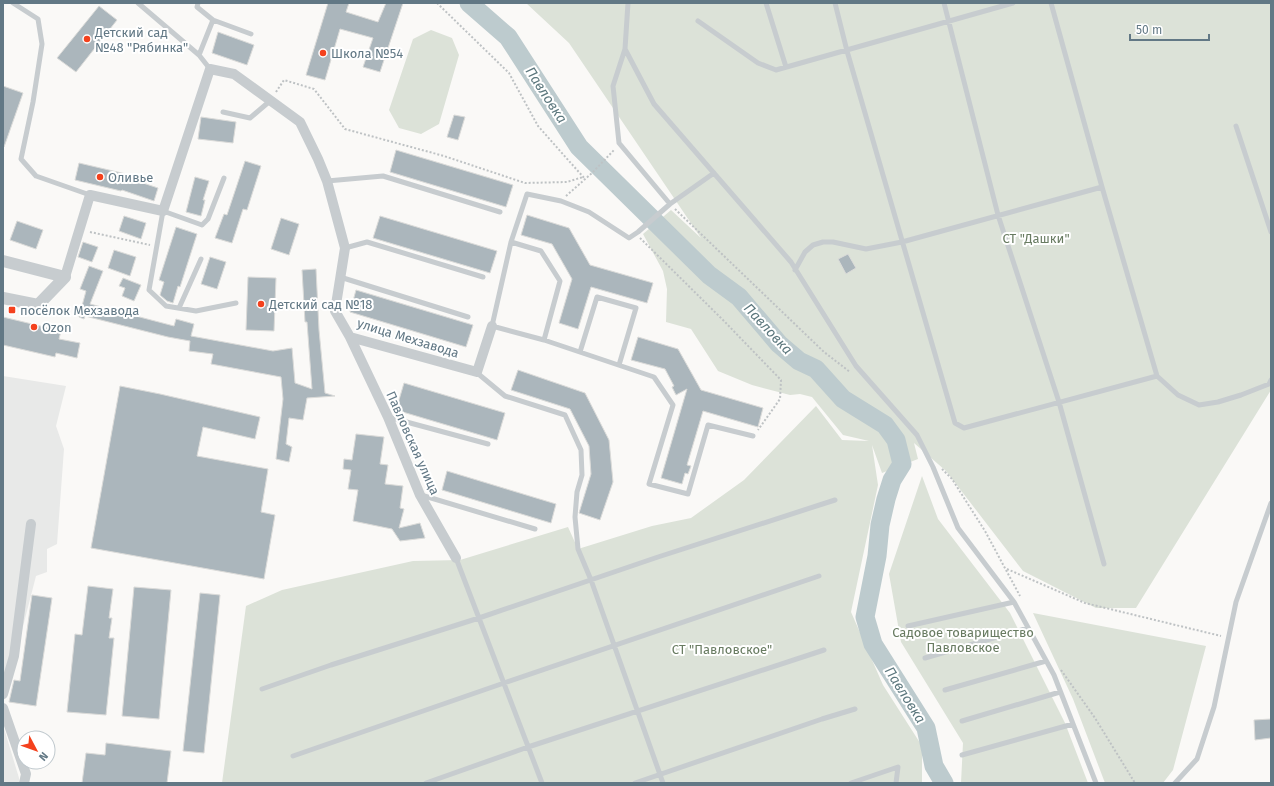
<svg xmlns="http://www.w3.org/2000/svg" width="1274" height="786" font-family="'Fira Sans',sans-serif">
	<rect width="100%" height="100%" fill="#faf9f7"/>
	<!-- built -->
	<path fill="#e8e9e8" d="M3,376L66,386L56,426L64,449L57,544L47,549V572L36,576L3,704Z
		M3,725L19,778V783H3Z"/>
	<!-- green -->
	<path fill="#dce2d8" d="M526,3H1271V390L1136,608H1096L1023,571L946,471L914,443L918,459L882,473L872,445L878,485L851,612L883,685L922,746V783H222L246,606L282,590L413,561L460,560L568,527L578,549L652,526L691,518L744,480L816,406L842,440L869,441L843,435L812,397L800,394L790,395L752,385L718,371L691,329L666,322L667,289L663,271L643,234L671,210L701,238L569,43Z
		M431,30L452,38L459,55L439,124L421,134L399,128L389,110L413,39Z
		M922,476L938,519L1010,613L1065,723L1088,783H961L963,743L901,642L889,574Z
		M1033,613L1206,646L1173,770L1163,783H1105L1073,699Z"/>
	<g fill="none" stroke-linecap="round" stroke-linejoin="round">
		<!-- river -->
		<path stroke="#bdcbce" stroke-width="19" d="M469,3L508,37L579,147L709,275L739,297L779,344L799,361L816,369L843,399L885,425L896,440L902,464L892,480L886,499L880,525L877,556L865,617L873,644L926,728L934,766L944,783"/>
	</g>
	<!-- building -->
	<path fill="#abb6bc" stroke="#dbdbd9" d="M328,3H349L346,12L378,22L386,3H403L380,72L363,67L373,38L340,29L325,80L306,75Z
		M99,6L117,20L76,72L57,58Z
		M218,32L254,45L247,65L212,53Z
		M3,86L23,93L4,147L3,146Z
		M454,115L465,117L458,140L447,137Z
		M201,117L236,122L233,143L198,139Z
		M396,150L513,185L506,207L390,172Z
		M245,161L261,166L247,210L243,209L232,243L215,238L224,214L227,215Z
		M79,163L126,174L125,177L158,188L154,201L122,190L121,191L75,180Z
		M195,177L209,181L203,200H205L201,216L186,212Z
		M527,215L569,228L590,265L653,283L647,303L591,287L578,329L559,323L572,279L552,244L521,235Z
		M124,216L146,223L141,239L119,231Z
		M380,216L497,251L490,273L373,238Z
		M281,218L299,224L289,255L271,249Z
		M17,221L43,230L36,249L10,240Z
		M176,227L197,234L180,287L178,286L173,303L167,301L160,295L164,282L159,280Z
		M83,242L98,247L92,262L78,257Z
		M114,250L136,257L130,276L108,268Z
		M848,254L856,268L846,274L838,259Z
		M210,257L226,262L217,289L201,284Z
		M89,266L103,271L90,304L174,326L176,319L194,324L191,336L273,351L292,348L295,383L312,389L307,322H305L302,270L316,269L319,330L325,393L335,396L307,398L303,420L289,418L286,444L292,447L289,462L276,459L283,399L281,377L211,364L213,354L189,351L190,341L168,337L85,316L84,319L79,317L86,291L80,289Z
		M248,277L276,278L274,331L246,330Z
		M123,278L141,285L134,301L122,296L125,288L119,286Z
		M356,290L473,325L466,347L350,312Z
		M3,317L61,331L59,339L80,343L77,358L56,353L55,357L3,345Z
		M638,337L678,349L701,390L763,408L758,427L703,411L687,465L691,466L688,474L685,473L682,484L661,478L687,389L676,395L672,387L674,386L665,369L631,360Z
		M518,370L585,393L609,440L613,482L600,520L579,513L591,474L589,446L570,409L511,390Z
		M404,383L505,413L497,440L396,410Z
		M120,386L160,394L260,417L255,439L203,427L197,456L268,469L261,512L275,515L264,579L91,548Z
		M356,434L384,437L380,464L388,465L385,484L403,486L400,508L404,509L399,528L420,523L425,538L400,541L392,529L353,521L358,490L348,489L351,470L343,469L344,459L352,460Z
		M447,471L556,504L551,523L442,490Z
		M88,586L113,589L109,618H112L109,638H114L106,715L67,712L75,634L82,635Z
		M134,587L171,590L159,719L122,716Z
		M200,593L220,595L204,753L183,751Z
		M32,595L52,598L36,706L9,702L14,680L20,681Z
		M1271,719V738L1255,740L1254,720Z
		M106,743L171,751L167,783H82L86,753L105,755Z"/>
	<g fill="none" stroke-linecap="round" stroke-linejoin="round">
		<!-- path -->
		<path stroke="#bec2c4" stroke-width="2" stroke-dasharray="2 2" stroke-linecap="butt" d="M437,3L509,73L538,126L585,179
			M276,92L284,80L314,89L345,129L444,156L525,183L567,182L583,177
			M566,196L592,173L615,149
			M675,209L824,352L850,372
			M90,232L150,245
			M640,238L724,321L781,380L780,399L758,430
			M942,469L952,479L985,531L1020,596
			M1007,569L1085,603L1221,636
			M1061,670L1095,718L1135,783"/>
		<!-- service -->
		<path stroke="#c7cccf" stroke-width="5" d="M13,3L38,19L42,44L33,102L21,159L36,176L90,195
			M138,3L199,55
			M198,3L197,7L213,20L199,55L210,69
			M628,3L625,49L654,104L791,262L856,366L917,435L933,467L958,528L1014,602L1054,675L1096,783
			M766,3L786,67
			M835,3L847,51L955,423L964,428L1157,376
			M944,3L998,215L1059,402L1104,564
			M213,20L251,34
			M698,21L758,63L776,70L1013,3
			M625,49L613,86L619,143L670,204
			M223,112L250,118L270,101
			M1236,126L1271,232
			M714,173L670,204L638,232L629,238L589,212L561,201L527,194L511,242L492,326L544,340L654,377L673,405L649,484L688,494L708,425L753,436
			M224,178L208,219L202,225L163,211L149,290L166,306L196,311L236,303
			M327,181L383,176L500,212
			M1102,187L1157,376L1178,395L1199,405L1218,402L1241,395L1269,384L1271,380
			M511,242L541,251L560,281L544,340
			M345,248L367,242L483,277
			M795,270L805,252L813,245L823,242H833L866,249L902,242L1102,187L1051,3
			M340,277L468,317
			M179,308L201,259
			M580,352L597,297L636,308L619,365
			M476,372L505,396L565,415L581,450L582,475L577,492L575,517L578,549L591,580L663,783
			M388,417L488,444
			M421,495L535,529
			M456,558L542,783
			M908,626L1014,602
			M925,658L1028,628
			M262,689L331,665L479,618L658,557L835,500
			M945,690L1046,661
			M962,721L1060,692
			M962,755L1073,724
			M293,756L504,683L819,576
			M426,783L528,747L824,650
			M635,783L822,719L855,709
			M851,783L898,767L896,783
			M1175,783L1197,759L1214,707L1236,602L1271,503"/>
		<!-- minor -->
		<path stroke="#c7cccf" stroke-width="10" d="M65,277L90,195L163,211L210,69L234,74L300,122L318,159L327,181L345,248L335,311L350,337L477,372L492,326
			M350,337L388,417L420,495L456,558
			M3,694L14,656L31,524
			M3,708L26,774L24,783"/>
		<!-- tertiary -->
		<path stroke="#c7cccf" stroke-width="12" d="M3,261L65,277L38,305L3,298"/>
	</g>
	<!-- markers -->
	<g fill="#f4411d" stroke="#fff" stroke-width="1.5">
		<circle cx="87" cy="39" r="4"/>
		<circle cx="323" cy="53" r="4"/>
		<circle cx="100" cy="177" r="4"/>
		<circle cx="261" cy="304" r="4"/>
		<rect x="8" y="306" width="8" height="8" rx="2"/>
		<circle cx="34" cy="327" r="4"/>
	</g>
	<g text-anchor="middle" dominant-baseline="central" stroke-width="4" stroke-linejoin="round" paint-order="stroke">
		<!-- poi labels -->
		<g font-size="13" fill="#627885" stroke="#fff" text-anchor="start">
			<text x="95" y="32">Детский сад<tspan x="95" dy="15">№48 "Рябинка"</tspan></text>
			<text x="331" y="53">Школа №54</text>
			<text x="108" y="177">Оливье</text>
			<text x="269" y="304">Детский сад №18</text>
			<text x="20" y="310">посёлок Мехзавода</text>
			<text x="42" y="327">Ozon</text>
		</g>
		<!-- park labels -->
		<g font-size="13" fill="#687b61" stroke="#fff">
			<text x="1036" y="238">СТ "Дашки"</text>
			<text x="963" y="632">Садовое товарищество<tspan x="963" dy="15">Павловское</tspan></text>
			<text x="722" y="649">СТ "Павловское"</text>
		</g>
		<!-- street labels -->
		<g font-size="13" fill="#627885" stroke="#fff">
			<text transform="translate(408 338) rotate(17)">улица Мехзавода</text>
			<text transform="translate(413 443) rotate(66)">Павловская улица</text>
		</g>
		<!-- water labels -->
		<g font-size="14" font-style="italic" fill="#5d787e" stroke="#fff">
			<text transform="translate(546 95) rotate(57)">Павловка</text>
			<text transform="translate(768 329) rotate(47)">Павловка</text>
			<text transform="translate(905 695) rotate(58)">Павловка</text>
		</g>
	</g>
	<!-- border -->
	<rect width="1274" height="786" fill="none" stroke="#627885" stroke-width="8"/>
	<!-- north arrow -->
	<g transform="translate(36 750) rotate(131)"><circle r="19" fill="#ffffff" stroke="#c0c9ce"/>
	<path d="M0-3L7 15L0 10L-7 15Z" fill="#f4411d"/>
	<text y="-6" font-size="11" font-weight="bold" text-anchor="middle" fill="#627885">N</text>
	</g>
	<!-- scale -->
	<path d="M1130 34v6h79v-6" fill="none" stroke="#627885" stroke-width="2"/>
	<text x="1136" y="34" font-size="12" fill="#627885" stroke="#ffffff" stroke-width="3" paint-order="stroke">50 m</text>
</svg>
